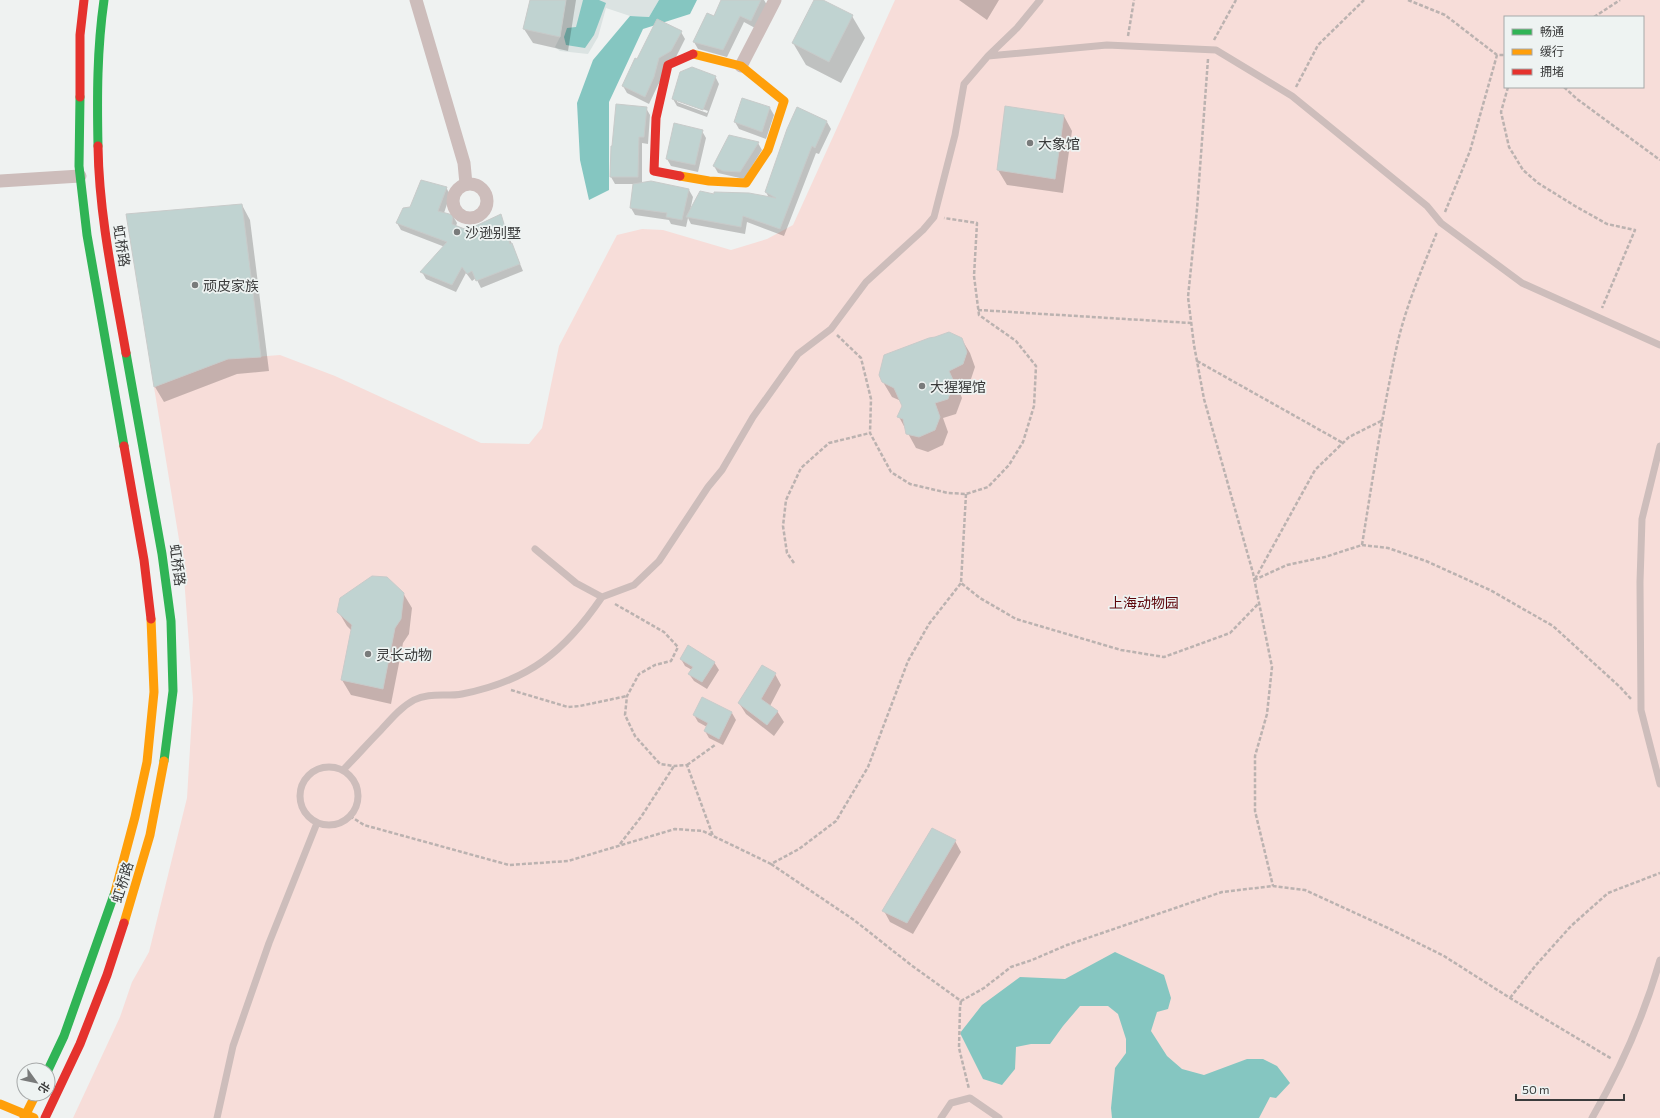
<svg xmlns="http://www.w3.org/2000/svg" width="1660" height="1118" font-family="Commissioner,'Noto Sans SC',sans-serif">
	<rect width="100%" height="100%" fill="#eff2f1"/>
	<!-- built -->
	<path fill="#dbe3e2" d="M530,0H659L649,17L630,16L606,8L598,37L588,54L560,51L555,47L560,37L523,29Z"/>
	<!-- green -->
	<path fill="#f7ddd9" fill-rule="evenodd" d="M895,0H1660V1118H73L120,1017L132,982L149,952L187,798L193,698L183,564L154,387L228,359L280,355L335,376L481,443L529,444L542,428L559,346L617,235L642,229L663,230L731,250L767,239L793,225ZM1505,17H1643V87H1505Z"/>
	<!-- water -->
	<path fill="#85c6c1" d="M583,0H599L606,3L594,35L585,48L566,45L564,37L567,28L576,27Z
		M659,0H697L690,14L643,29L609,102V190L589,200L580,160L577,103L593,60L630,16L649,17Z
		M1115,952L1164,975L1171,998L1168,1009L1157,1012L1151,1031L1167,1056L1182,1069L1204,1075L1247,1059H1263L1277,1066L1290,1083L1276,1098L1270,1097L1259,1118H1112L1111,1108L1115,1068L1126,1053V1039L1118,1014L1108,1006H1080L1063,1026L1050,1044H1031L1016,1047L1015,1069L1002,1085L983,1079L960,1033L982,1005L1020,977L1065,979Z"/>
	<!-- shadow -->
	<path fill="#0003" fill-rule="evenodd" d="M531,0H576L568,51L533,43L524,29Z
		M722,0H764L767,5L755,28L744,22L727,57L698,49L694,42L714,17Z
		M815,0H821L852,16L865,38L841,83L806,65L793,43Z
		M959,0H999L987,20Z
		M681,32L685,39L675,59L658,85L649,104L627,93L623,86L637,60Z
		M715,76L719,84L707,117L677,106L673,99ZM677,100L708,111L707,113L677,102Z
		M743,99L770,108L774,115L766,139L739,129L735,122Z
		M646,108L650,115L648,144L642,143V184L689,190L693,197L690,211L715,195L769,198L766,192L827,122L831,129L819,154L816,153L784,236L747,222L745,234L691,224L688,218L686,227L671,224L669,220L635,215L631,208L634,184H615L611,177Z
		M1005,108L1064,116L1072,131L1063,193L1007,185L998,170Z
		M702,131L706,138L698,172L671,166L667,159Z
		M758,143L762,150L744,179L718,173L714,166Z
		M446,187L450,195L444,213L453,216L457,223L456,226L467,231L500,215L523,271L481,288L476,278L472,281L466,273L456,292L426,279L422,272L445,247L401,230L397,223L411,208Z
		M242,205L250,220L269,371L237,374L164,402L155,387L128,215Z
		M961,338L970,353L975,367L971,379L957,386L962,398L956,414L943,418L948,432L943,445L928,452L916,448L899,417L903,406L901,401L892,397L883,382Z
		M403,593L412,608L409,634L403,643L391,704L351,695L342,680L352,631L347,626L338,611Z
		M681,659L714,662L719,670L707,689L694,681L689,674L692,670L685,666Z
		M775,674L781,685L770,706L777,711L784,722L774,736L746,714L739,703Z
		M702,698L732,713L736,720L723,745L709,738L705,731L707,727L698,722L694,715Z
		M955,841L961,852L913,934L890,922L884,911Z"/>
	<!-- building -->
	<path fill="#c0d3d1" stroke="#c8cbca" d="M530,0H566L560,37L523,29Z
		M721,0H761L751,21L740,16L723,50L693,42L707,13L714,16Z
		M814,0H823L853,15L829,62L792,43Z
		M657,19L682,31L671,51L659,58L654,77L645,97L622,86L635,58L637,59Z
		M692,67L716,76L703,110L672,99L680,72Z
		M742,98L770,107L762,132L734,122Z
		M616,104L647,107L644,137H639L638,177H610L611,146H612Z
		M1005,106L1064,115L1055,179L997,170Z
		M797,107L827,121L815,148L812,146L780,229L743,216L741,227L686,217L700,191L714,194V192L749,193L776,198L765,192L787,129Z
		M674,123L703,130L695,165L666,159Z
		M729,135L759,142L740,172L723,171L713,166Z
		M421,180L447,187L438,211L453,215L452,224L467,230L501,214L510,244L512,243L520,264L476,281L472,271L467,274L462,267L452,285L420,272L447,242L396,223L403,208L410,207Z
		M651,181L689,189L682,220L666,217L667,213L630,208L633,184Z
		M242,204L261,357L228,359L154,387L126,214Z
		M949,332L962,338L967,352L963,364L949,371L954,382L948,399L935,403L940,417L935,430L919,437L906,434L903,419L897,417L902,406L894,388L882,382L879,375L884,355L929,338L935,337Z
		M372,576L387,577L404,593L401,619L395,628L383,689L341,680L352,625L337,612L340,598Z
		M688,645L715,662L702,682L688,674L693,667L680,659Z
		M762,665L776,673L761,699L778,711L767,725L738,703Z
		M702,697L732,712L719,739L704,731L708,723L693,715Z
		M932,828L956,840L907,923L882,911Z"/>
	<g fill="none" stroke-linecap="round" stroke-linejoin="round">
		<!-- path -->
		<path stroke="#bbb2b0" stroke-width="2.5" stroke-dasharray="4 2" stroke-linecap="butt" d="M1408,0L1445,15L1497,55H1505
			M1594,17L1620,0
			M1128,36L1134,0
			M1214,40L1236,0
			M1208,59L1197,209L1188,297L1194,345L1204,399L1253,573L1272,667L1267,714L1255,756V811L1273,886
			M1296,87L1318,45L1364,0
			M1508,87L1501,112L1509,147L1523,170L1538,183L1575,206L1607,224L1635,230L1602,308
			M1564,87L1577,99L1660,160
			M1445,212L1470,151L1497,55
			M978,310L1191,323
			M837,335L861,358L871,399L870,433L891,472L910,484L948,493L966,494L988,487L1009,465L1023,442L1034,406L1036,366L1016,341L979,315L974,276L977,223L944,218
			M1197,361L1343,443
			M966,494L961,583L980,598L1016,619L1121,650L1164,657L1230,633L1259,603
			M1362,545L1388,548L1426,561L1490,590L1553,626L1620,687L1631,699
			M794,563L787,553L783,526L786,500L801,468L829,443L870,433
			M1255,579L1315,470L1349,437L1383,420
			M1254,580L1287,565L1325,557L1362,545C1373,477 1383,408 1398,341C1407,303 1423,267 1437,232
			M615,604L664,632L678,647L671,661L655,665L639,674L627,696L625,715L635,736L660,764L674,766L687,765L713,836
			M511,690L568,707L580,706L627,696
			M687,765L715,745
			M350,816L364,825L509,865L568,861L675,829L703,831L771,864L799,849L836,821L868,767L908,661L929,624L961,583
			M620,844L641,817L674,766
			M771,864L854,920L911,965L961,1001L984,988L1011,967L1032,960L1067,945L1222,892L1273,886L1305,890L1388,928L1444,956L1510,998L1612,1059
			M1510,998L1536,965L1571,926L1608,893L1660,873
			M961,1001L960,1008L959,1048L969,1089"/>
		<!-- lane -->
		<path stroke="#cdbdbb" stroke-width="7" d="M988,56L1017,28L1040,0
			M1660,446L1642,519L1640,582L1641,710L1660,784
			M535,549L576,583L602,597L634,585L659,561L708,487L722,470L753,417L798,354L831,329L866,282L923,230L934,217L955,135L964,84L988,56L1107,45L1216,50L1292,96L1427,206L1441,223L1522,283L1660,345
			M300 796a29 29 0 1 1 58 0a29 29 0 1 1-58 0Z
			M343,770C356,757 368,743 381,730C391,719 401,707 414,700C429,692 447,697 462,694C529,681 565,651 602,597
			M217,1118L233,1046L269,943L317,823
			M941,1118L951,1103L970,1098L999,1118
			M1592,1118C1621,1068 1644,1016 1660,960"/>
		<!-- street -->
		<path stroke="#cdbdbb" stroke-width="13" d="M416,0L464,163L466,184
			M741,66L775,0
			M0,181L80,176
			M453 201a17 17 0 1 1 34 0a17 17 0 1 1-34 0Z"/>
		<!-- fast -->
		<path stroke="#30b455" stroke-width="9" d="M80,97L79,166L87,235L124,446
			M98,146C97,97 97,49 104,0
			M126,353L162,554L171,621L173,691L164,761
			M48,1070L64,1036L115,892"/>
		<!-- slow -->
		<path stroke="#ff9f0a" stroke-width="9" d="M680,176L709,181L746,183L768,150L784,101L741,66L693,54
			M115,892L135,817L147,762L154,692L151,619
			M124,923L150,835L164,761
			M0,1104L34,1118
			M24,1118L36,1094"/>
		<!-- jam -->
		<path stroke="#e5322d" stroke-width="9" d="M80,97V35L84,0
			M98,146C99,216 114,284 126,353
			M680,176L654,171L656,118L668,65L693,54
			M124,446L144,560L151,619
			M45,1118L80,1044L107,975L124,923"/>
	</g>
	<!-- markers -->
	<g fill="#797b7b" stroke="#eef3f2" stroke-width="1.5">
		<circle cx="1030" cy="143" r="4"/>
		<circle cx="457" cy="232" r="4"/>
		<circle cx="195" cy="285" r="4"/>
		<circle cx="922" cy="386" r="4"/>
		<circle cx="368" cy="654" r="4"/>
	</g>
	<g text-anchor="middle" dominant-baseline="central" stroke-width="3.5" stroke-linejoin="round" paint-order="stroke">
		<!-- poi labels -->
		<g font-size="14" fill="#3a3b3b" stroke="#eef3f2" text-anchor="start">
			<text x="1038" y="143">大象馆</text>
			<text x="465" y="232">沙逊别墅</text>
			<text x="203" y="285">顽皮家族</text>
			<text x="930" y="386">大猩猩馆</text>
			<text x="376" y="654">灵长动物</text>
		</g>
		<!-- street labels -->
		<g font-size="14" fill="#3a3b3b" stroke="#eef3f2">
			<text transform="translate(122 246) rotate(81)">虹桥路</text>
			<text transform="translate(178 565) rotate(82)">虹桥路</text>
			<text transform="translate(122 882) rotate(-73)">虹桥路</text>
		</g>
		<!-- park labels -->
		<g font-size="14" fill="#5d060b" stroke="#eef3f2">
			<text x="1144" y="602">上海动物园</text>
		</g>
	</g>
	<!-- legend -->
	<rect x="1504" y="16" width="140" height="72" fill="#eef3f2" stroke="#a6a9a9"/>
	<rect x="1512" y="29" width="20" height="6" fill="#30b455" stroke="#a6a9a9"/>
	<text x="1540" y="36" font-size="12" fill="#3a3b3b">畅通</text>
	<rect x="1512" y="49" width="20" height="6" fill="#ff9f0a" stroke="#a6a9a9"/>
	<text x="1540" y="56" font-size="12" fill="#3a3b3b">缓行</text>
	<rect x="1512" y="69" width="20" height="6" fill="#e5322d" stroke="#a6a9a9"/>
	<text x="1540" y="76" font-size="12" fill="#3a3b3b">拥堵</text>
	<!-- north arrow -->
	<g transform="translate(36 1082) rotate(123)"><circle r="19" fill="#eef3f2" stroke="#a6a9a9"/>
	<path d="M0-3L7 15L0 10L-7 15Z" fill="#797b7b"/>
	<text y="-6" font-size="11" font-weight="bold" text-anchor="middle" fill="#3a3b3b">北</text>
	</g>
	<!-- scale -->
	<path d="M1516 1094v6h108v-6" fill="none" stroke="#3a3b3b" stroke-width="2"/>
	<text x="1522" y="1094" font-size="12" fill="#3a3b3b" stroke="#eef3f2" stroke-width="3" paint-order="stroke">50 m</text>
</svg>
